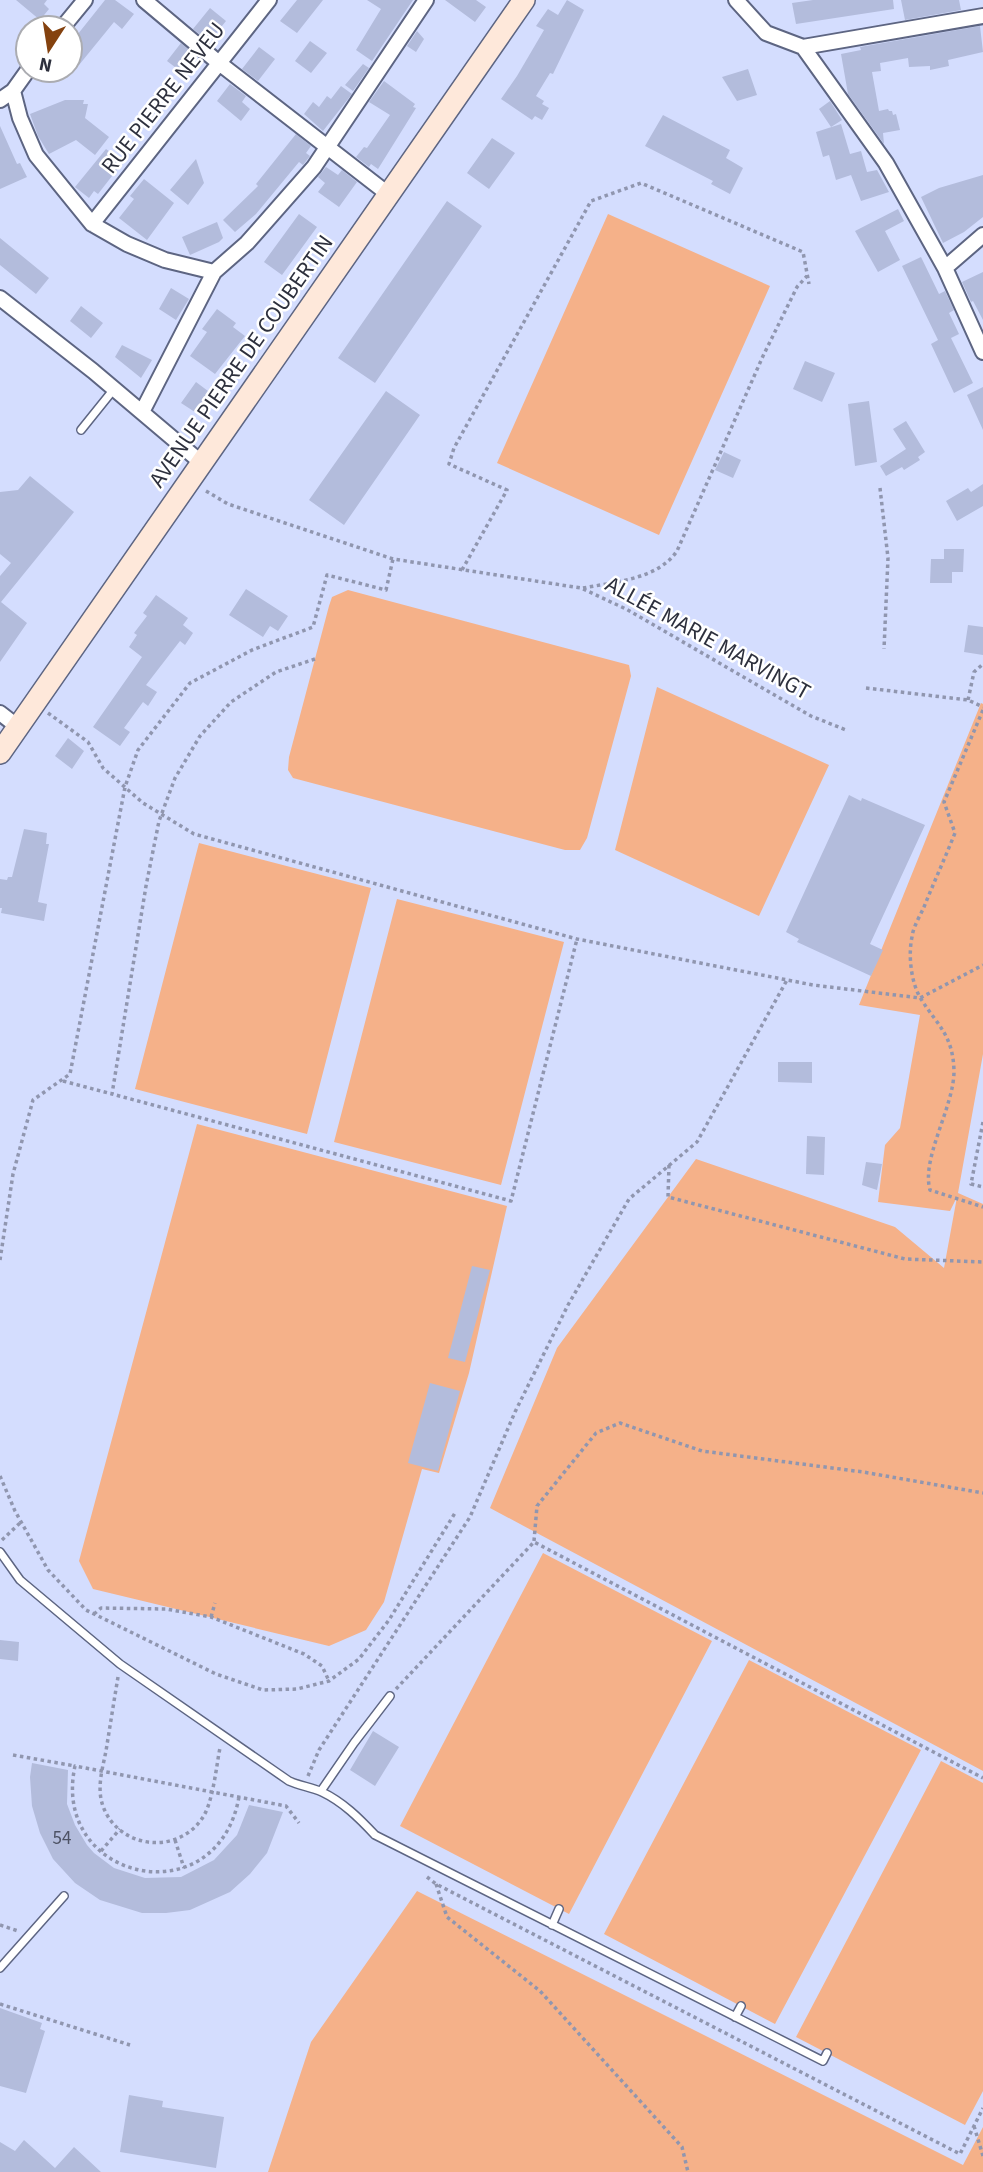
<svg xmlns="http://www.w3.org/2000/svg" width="983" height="2172" font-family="'Source Sans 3',sans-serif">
	<rect width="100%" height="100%" fill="#d4ddfe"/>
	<!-- green -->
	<path fill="#f5b189" d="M608,214L770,286L659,535L497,463Z
		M348,590L629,665L631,676L587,838L580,850H565L293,778L288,770L289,757L329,606L332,597Z
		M657,687L829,765L759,916L615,850Z
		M981,703L983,704V1054L958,1193L983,1204V1771L490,1508L557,1348L696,1159L895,1227L944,1268L957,1197L950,1211L878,1202L885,1145L900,1128L920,1015L859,1005Z
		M199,843L371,888L307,1134L135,1089Z
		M397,899L564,942L501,1185L334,1142Z
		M197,1124L507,1206L469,1373L439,1473L422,1469L384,1602L366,1630L329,1646L93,1589L79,1561Z
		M543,1553L712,1641L569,1914L400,1826Z
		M749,1660L921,1750L775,2024L604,1934Z
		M941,1761L983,1783V2091L965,2125L796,2037Z
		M417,1891L963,2165L983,2127V2172H268L311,2042Z"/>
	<!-- building -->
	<path fill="#b3bcdc" d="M16,0H47L44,4L49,9L40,20Z
		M105,0H115L134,14L122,29L114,22L79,65L70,58V44Z
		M297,0H323L297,33L280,21Z
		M367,0H413L372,61L356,50L381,9Z
		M445,0H476L486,7L475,22Z
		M567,0L584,10L553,74L550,73L536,96L544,101L542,104L549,108L542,120L535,116L532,120L501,99L517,76L544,30L536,26L548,9L558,15Z
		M813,0H893L894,9L796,24L792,3Z
		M901,0H959L961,10L905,20Z
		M210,8L226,21L209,42L193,29Z
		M980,26L983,52L948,60L949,66L930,70V66L909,67L908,58L880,63L881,71L872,72L879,111L888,109L889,111H892L893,115L896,114L900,130L883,133L884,144L848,94L841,54L861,50L860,47Z
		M417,31L424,39L416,52L407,46Z
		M310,41L327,53L311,73L295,61Z
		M181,43L197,57L184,74L167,61Z
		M259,47L275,59L258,81L242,69Z
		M363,64L369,68L353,91L345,85Z
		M748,69L757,95L737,101L722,77Z
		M384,81L415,104L413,107L416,108L378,169L371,164L369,167L356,157L364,147L367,148L390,115L369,102Z
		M230,84L246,96L242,102L250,109L241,121L217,101Z
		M341,86L352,94L323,131L304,114L313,102L319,107L327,96L331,99Z
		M65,100H84L83,104H88L85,118L109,137L95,155L76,140L49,154L38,136L30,114Z
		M830,101L842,120L831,127L819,109Z
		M663,115L730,150L726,158L743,168L730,194L711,184L713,181L645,146Z
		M841,124L850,154L861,151L867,172L877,170L889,192L861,201L851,175L836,180L829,155L823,157L816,132Z
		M0,126L17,164L20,163L27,177L0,189Z
		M296,134L311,146L306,153L310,156L303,165L299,162L256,214L235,232L223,220L258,186L256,184Z
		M492,138L515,153L489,189L467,173Z
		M106,149L123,162L98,194L94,191L89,198L75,187Z
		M196,159L204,183L188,205L170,190Z
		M326,167L338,175L342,170L357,182L339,207L318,192L325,183L318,177Z
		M983,175V217L964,232L943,243L921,197L939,188Z
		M144,179L174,203L147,240L119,218L134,199L130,196Z
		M447,201L482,226L375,383L338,358Z
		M898,209L904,221L885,231L900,260L878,272L855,231Z
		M299,214L317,227L282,275L264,262Z
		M217,222L223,238L219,242L190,255L182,237Z
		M0,238L49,278L36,294L0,265Z
		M921,257L939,294L945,291L954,310L949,313L959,334L951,338L973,383L954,393L931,344L938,340L902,266Z
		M983,272V320L973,301L971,302L962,282Z
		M171,288L189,299L176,320L159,309Z
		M81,306L103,323L91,338L70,321Z
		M217,309L236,323L233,327L245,336L215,374L190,356L207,332L202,329Z
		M122,345L152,360L141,378L115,357Z
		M805,361L835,373L822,402L793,389Z
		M196,382L212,394L198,414L181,403Z
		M983,387V430L967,395Z
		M386,391L420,415L344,525L309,500Z
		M869,401L877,462L855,466L848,404Z
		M906,421L925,452L918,457L920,460L904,470L902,467L886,476L880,466L906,449L893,429Z
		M724,452L741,460L733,478L715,470Z
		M30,476L74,512L1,602L27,623L0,662V576L11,563L0,554V492L18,490Z
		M983,484V506L957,521L946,501L968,488L971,492Z
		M944,549H964L963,572H952V583H930L931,559H944Z
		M246,589L288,616L278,631L270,626L263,637L229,615Z
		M156,595L188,618L183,625L193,633L185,645L180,641L146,685L157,692L148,706L143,702L124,728L130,732L120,746L93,727L142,657L129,647L137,635L134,633L147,616L143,613Z
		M968,625L983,627V655L964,652Z
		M68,738L84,751L72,769L55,756Z
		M849,795L861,801L862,798L925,825L870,944L883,950L871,976L797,942L799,939L786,932Z
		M24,829L47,833L46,844H49L38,902L47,904L44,921L1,913L2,908H0V879L7,880L8,877H12Z
		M778,1062H812V1083L778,1082Z
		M807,1136L825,1137L824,1175L806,1174Z
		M866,1162L882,1164L877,1190L862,1185Z
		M472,1266L490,1270L465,1362L448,1358Z
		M430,1383L460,1391L438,1471L408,1463Z
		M0,1640L19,1642L18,1661L0,1659Z
		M373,1731L399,1747L375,1786L350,1770Z
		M32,1763L68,1770L67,1804L75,1825L87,1845L94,1853L114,1868L145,1878L181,1877L214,1860L237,1835L249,1805L283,1812L267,1853L250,1874L230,1892L190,1910L166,1913H142L100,1900L75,1883L53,1859L40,1833L32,1806L30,1777Z
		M0,2008L42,2023L40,2029L45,2031L26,2093L0,2086Z
		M129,2095L163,2101L162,2107L224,2117L216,2168L120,2152Z
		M24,2140L55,2168L74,2147L101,2172H0V2142L15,2151Z"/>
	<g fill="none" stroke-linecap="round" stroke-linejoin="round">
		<defs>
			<path id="lane" d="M81,430L114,389
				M0,1552L20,1580L120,1664L289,1781C300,1786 311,1787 322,1792C343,1802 359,1818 375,1835L823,2061L827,2053
				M321,1791L354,1743L390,1696
				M552,1925L559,1909
				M0,1968L64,1896
				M735,2017L741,2006"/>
			<path id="street" d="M144,0L219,63L388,194
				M736,0L766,33L803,47L983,16
				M62,28L85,0
				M803,47L886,163L945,268L983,352
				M13,91L20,118L36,155L92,224L127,244L165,260L214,272
				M0,100L13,91L28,70
				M92,224L269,0
				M945,268L983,235
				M0,298L93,371L203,464
				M142,412L214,272L247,243L314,167L426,0
				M0,713L18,727"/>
			<path id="secondary" d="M0,753L524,0"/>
		</defs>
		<!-- lane casing -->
		<use href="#lane" stroke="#5d6582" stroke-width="10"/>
		<!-- street casing -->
		<use href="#street" stroke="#5d6582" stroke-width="18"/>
		<!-- secondary casing -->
		<use href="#secondary" stroke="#5d6582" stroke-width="24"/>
		<!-- path -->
		<path stroke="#9096af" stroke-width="3.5" stroke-dasharray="3.5 3.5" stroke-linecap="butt" d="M880,488L888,558L884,649
			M206,491L228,504L393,559L581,588L626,609L811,716L846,730
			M462,570L507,490L449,464L454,448L591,201L641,183L803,252L809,284
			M583,588C615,582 658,579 677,551L763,356L797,287L807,276
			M315,659L276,672L231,702L200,736L175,778L159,821L146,886L112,1094L511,1201L577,939
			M866,688L968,700L983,707
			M968,700L974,672L983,664
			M983,710L944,802L955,833C945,858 934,882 924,907C920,916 913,927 912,937C908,955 911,983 921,999C938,1026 953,1035 954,1071C954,1107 921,1158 930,1190L983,1207
			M48,713L88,742L103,768L143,803L194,834L577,939L813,985L920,998L983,965
			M63,1081L112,1094
			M983,1122L971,1184L983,1187
			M669,1165L668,1197L905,1259L983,1262
			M0,1260L13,1174L33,1100L70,1074L125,787L138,750L190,683L252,650L313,627L327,575L386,590L393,559
			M0,1476L15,1511L48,1570L86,1610L216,1674L263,1690L297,1689L329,1681L359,1659L389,1620L455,1513
			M2,1540L21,1522
			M534,1541L537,1506L596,1433L620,1423L702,1451L863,1472L983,1493
			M94,1614L101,1608L166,1609L211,1617L304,1654L322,1666L329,1681
			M211,1617L215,1603
			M118,1677C114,1701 110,1726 106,1751C103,1766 98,1783 101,1799C111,1846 173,1858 201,1820C213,1805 216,1767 220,1748
			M396,1689L534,1542L983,1778
			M13,1755L75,1766
			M308,1776L319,1750L470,1517L515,1412L568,1305L629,1199L697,1142L787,980
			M239,1797C217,1918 50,1881 75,1766L286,1806L299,1823
			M175,1840L184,1868
			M101,1851L120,1829
			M427,1877L436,1884L960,2154L983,2108
			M436,1884L447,1917L540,1991L682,2147L688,2172
			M0,1925L18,1931
			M0,2004L130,2045
			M974,2126L983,2156"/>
		<!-- lane -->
		<use href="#lane" stroke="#fff" stroke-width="7"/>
		<!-- street -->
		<use href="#street" stroke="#fff" stroke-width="14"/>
		<!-- secondary -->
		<use href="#secondary" stroke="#fee8da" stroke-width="21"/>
	</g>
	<g text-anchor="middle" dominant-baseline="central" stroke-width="5" stroke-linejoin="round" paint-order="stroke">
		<!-- number labels -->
		<g font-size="19" fill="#4e5365">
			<text x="62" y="1838">54</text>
		</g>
		<!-- street labels -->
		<g font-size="23" fill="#2d303d" stroke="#fff">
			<text transform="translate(163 98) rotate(-52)">RUE PIERRE NEVEU</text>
			<text transform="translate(241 361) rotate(-55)">AVENUE PIERRE DE COUBERTIN</text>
			<text transform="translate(708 638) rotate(29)">ALLÉE MARIE MARVINGT</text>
		</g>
	</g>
	<!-- north arrow -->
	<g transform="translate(49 49) rotate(192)"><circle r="33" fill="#ffffff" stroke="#abacb1" stroke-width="2"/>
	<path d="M0-5L12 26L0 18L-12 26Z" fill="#84420f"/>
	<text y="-10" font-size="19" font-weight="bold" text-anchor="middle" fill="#2d303d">N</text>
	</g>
</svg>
